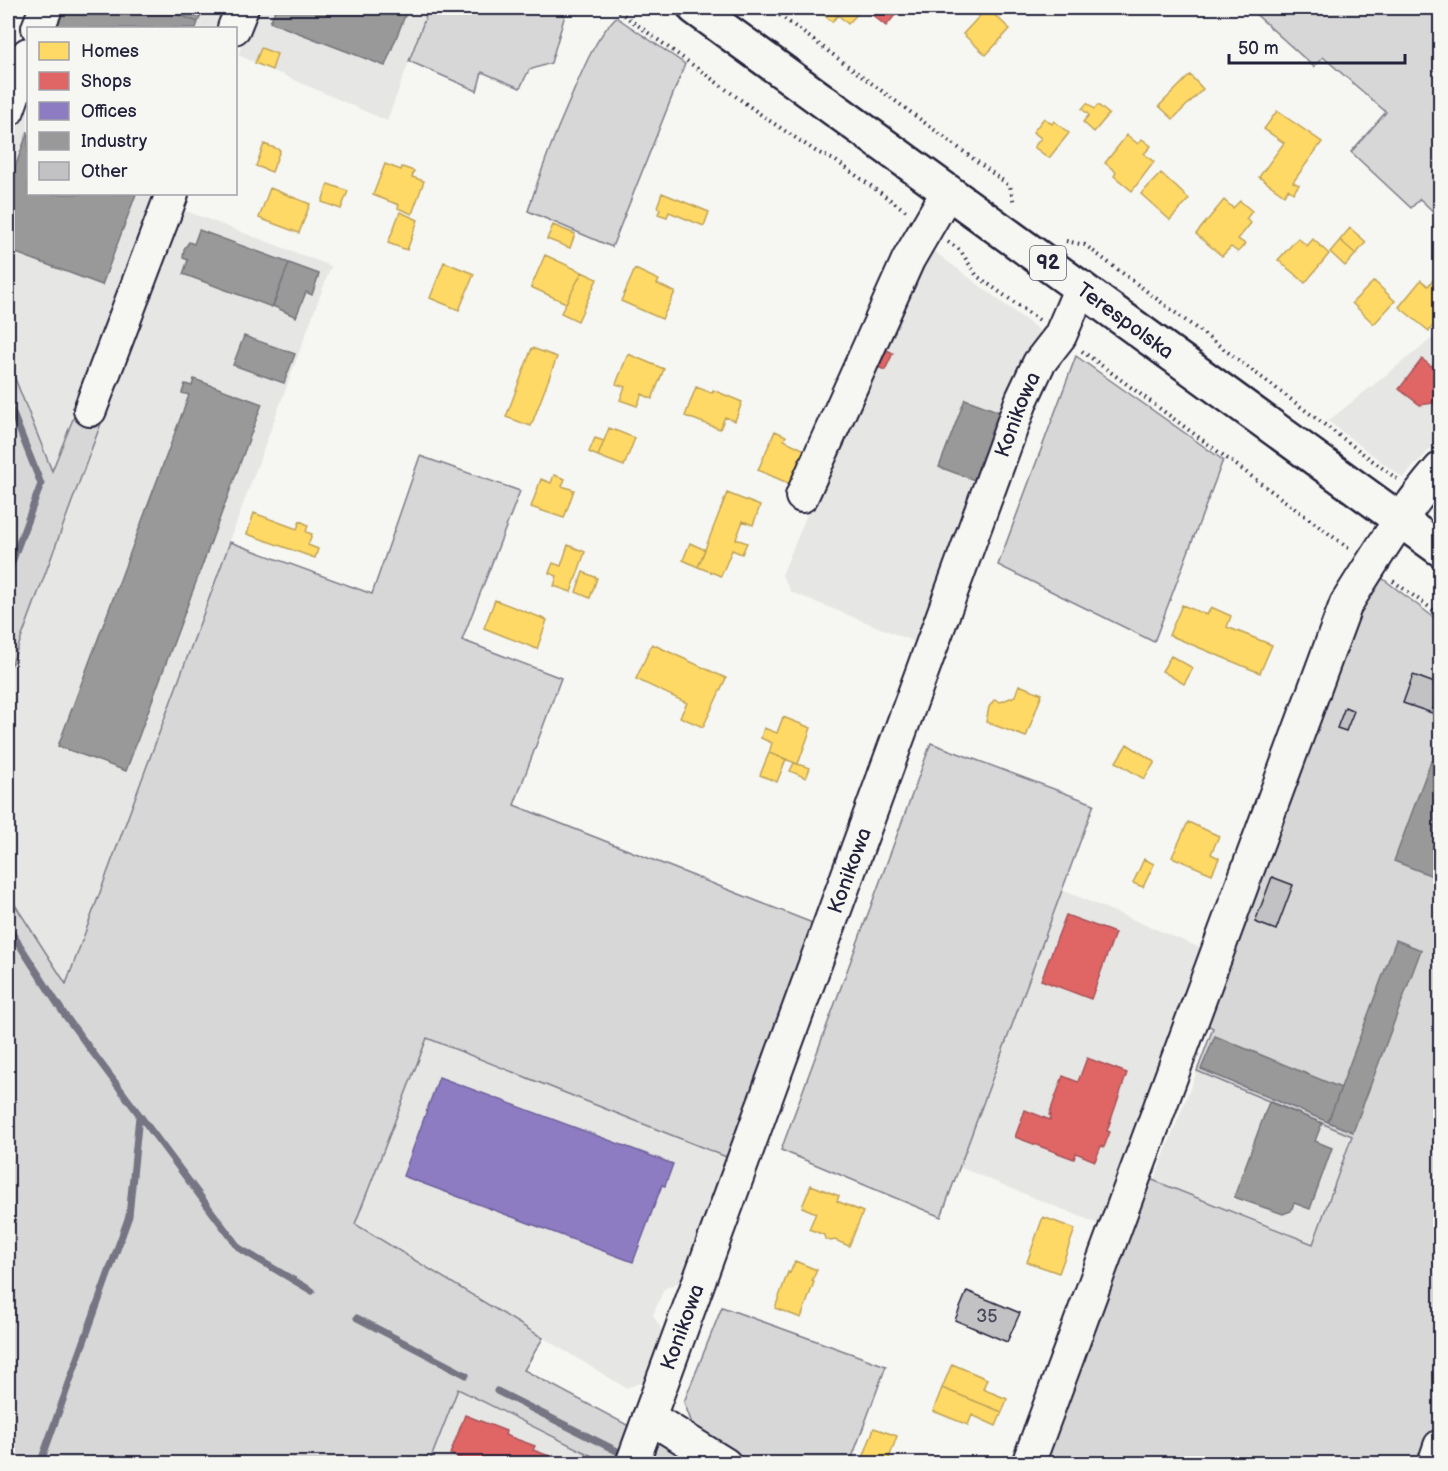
<svg xmlns="http://www.w3.org/2000/svg" width="1448" height="1471" font-family="'Balsamiq Sans',sans-serif">
	<rect width="100%" height="100%" fill="#f6f6f2"/>
	<filter id="ink" filterUnits="userSpaceOnUse"><feTurbulence type="fractalNoise" baseFrequency=".0167" numOctaves="2"/><feDisplacementMap in="SourceGraphic" scale="12" xChannelSelector="R" yChannelSelector="G"/><feConvolveMatrix kernelMatrix="1 2 1 2 8 2 1 2 1" color-interpolation-filters="sRGB"/></filter>
	<g filter="url(#ink)">
		<!-- built -->
		<path fill="#e6e6e4" d="M53,8H227L219,28H45Z
			M256,8H429L387,121L238,55Z
			M28,73V194H157L52,471L8,361V129Z
			M181,209L331,266L66,985L8,894V674Z
			M931,249L1040,331L1005,414L920,644L791,592L782,575L813,500L808,498Z
			M1440,332V439L1403,478L1328,421Z
			M1062,890L1208,951L1106,1227L959,1167Z
			M427,1038L729,1158L686,1279L664,1289L653,1315L664,1334L646,1381L626,1388L355,1224Z
			M1197,1071L1352,1136L1313,1244L1154,1180Z
			M457,1389L606,1463L429,1464Z"/>
		<!-- green -->
		<path fill="#d7d7d7" stroke="#7c7c89" stroke-width="1.5" d="M429,8H567L551,63L529,70L520,88L482,72L477,91L409,61Z
			M1249,8H1440V218L1420,199L1411,208L1351,152L1386,112L1323,57L1314,67Z
			M616,17L685,64L612,247L528,211C540,173 553,138 569,102C582,72 593,41 616,17Z
			M1076,356L1223,460L1154,642L998,565Z
			M8,361L52,471L77,409L103,418L8,674Z
			M420,456L520,491L462,640L561,678L514,805L815,924L729,1158L427,1038L355,1224L543,1338L524,1370L631,1427L615,1463H606L458,1389L429,1463H8V894L66,984L230,542L372,594Z
			M1382,578L1440,622V1421L1425,1463L1037,1464L1145,1177L1313,1244L1352,1136L1197,1071L1213,1028L1202,1022L1354,610Z
			M931,743L1094,804L941,1217L781,1150Z
			M722,1307L886,1366L850,1463H749L694,1429L684,1402Z
			M654,1436L701,1464H644Z"/>
		<!-- homes -->
		<path fill="#ffd966" stroke="#bda259" stroke-width="1.5" d="M830,8H863L848,24L838,15L832,22L824,15Z
			M987,8L1010,29L986,55L963,34Z
			M261,48L277,54L272,70L255,63Z
			M1190,75L1203,89L1173,119L1159,106Z
			M1087,103L1094,109L1098,105L1109,114L1094,132L1083,122L1089,115L1082,109Z
			M1277,111L1322,142L1293,182L1299,185L1293,193L1288,189L1284,195L1259,177L1284,143L1264,129Z
			M1044,118L1052,124L1054,121L1069,133L1049,158L1034,147L1041,138L1033,132Z
			M1127,135L1138,144L1142,139L1151,146L1144,154L1154,162L1132,191L1114,176L1116,172L1105,163Z
			M264,144L280,150L272,172L256,166Z
			M385,164L401,170L402,167L414,171L412,177L424,181L412,214L398,208L399,205L373,195Z
			M1161,173L1189,199L1170,220L1141,194Z
			M328,184L348,191L341,209L322,202Z
			M270,188L310,204L299,233L259,218Z
			M662,193L709,212L704,226L669,212L667,217L658,214L660,209L657,207Z
			M1224,200L1233,208L1240,201L1252,211L1246,219L1251,223L1238,239L1245,244L1238,252L1231,247L1222,256L1196,234Z
			M400,212L418,220L407,250L388,243Z
			M553,225L575,234L570,248L547,239Z
			M1350,228L1366,242L1356,254L1340,240Z
			M1298,238L1307,246L1313,239L1329,254L1305,283L1278,260Z
			M1340,240L1356,254L1345,266L1330,252Z
			M545,255L582,272L566,303L531,287Z
			M444,262L474,274L459,310L430,298Z
			M635,269L659,280L657,284L675,292L662,319L621,301Z
			M582,272L597,279L578,321L561,313Z
			M1421,280L1428,286L1433,280L1440,287L1437,293L1440,296V317L1429,331L1399,307Z
			M1374,281L1395,301L1374,324L1352,303Z
			M532,348L557,357L531,426L506,417Z
			M628,354L664,369L652,399L642,394L637,406L620,400L625,387L616,384Z
			M696,387L712,393L713,390L742,402L735,421L725,417L720,429L685,416Z
			M609,428L635,438L624,466L598,456Z
			M775,431L786,436L784,440L805,450L790,484L758,470Z
			M595,438L604,441L598,456L589,452Z
			M554,475L565,479L562,486L574,490L564,518L531,507L541,479L551,483Z
			M727,493L760,506L753,525L743,521L736,539L747,543L742,554L732,550L721,576L698,567Z
			M254,513L297,529L300,521L308,525L306,532L312,534L308,545L318,549L315,558L247,534Z
			M690,543L705,550L698,567L683,560Z
			M568,545L585,552L571,592L554,586L557,576L549,573L553,563L561,566Z
			M583,572L597,578L590,598L576,592Z
			M495,600L547,620L537,649L484,628Z
			M1182,605L1207,615L1211,607L1231,616L1227,627L1272,645L1260,673L1169,635Z
			M652,644L726,678L703,727L680,717L687,703L636,679Z
			M1171,656L1193,668L1184,684L1162,671Z
			M1019,685L1042,694L1026,737L986,722L989,707L994,700L1001,702L1015,696Z
			M783,717L811,728L798,764L769,753L772,743L761,738L764,728L777,733Z
			M1127,744L1155,762L1144,779L1116,762Z
			M769,753L786,759L777,782L760,775Z
			M794,763L810,768L806,778L790,771Z
			M1188,822L1219,836L1211,854L1219,858L1212,874L1172,857Z
			M1144,859L1154,864L1143,887L1133,883Z
			M811,1185L839,1196L837,1201L863,1212L849,1246L835,1240L831,1241L825,1239L824,1235L809,1229L816,1213L802,1207Z
			M1043,1217L1075,1229L1059,1273L1027,1262Z
			M795,1261L817,1270L812,1281L814,1282L801,1318L775,1308L788,1272L790,1273Z
			M952,1364L987,1379L983,1389L1007,1399L1002,1412L942,1388Z
			M942,1388L1002,1412L996,1426L972,1415L968,1425L933,1411Z
			M874,1428L897,1436L887,1464H861Z"/>
		<!-- shops -->
		<path fill="#e06666" stroke="#a75259" stroke-width="1.5" d="M876,8H901L886,26L871,14Z
			M881,347L893,353L885,370L873,365Z
			M1422,359L1431,366L1440,359V394L1433,403L1420,405L1399,389Z
			M1066,915L1115,933L1091,999L1041,980Z
			M1087,1058L1127,1073L1107,1131L1110,1132L1104,1147L1101,1146L1095,1161L1076,1153L1074,1159L1015,1137L1025,1110L1050,1120L1051,1115H1049L1063,1076L1078,1082Z
			M465,1415L506,1431L505,1435L535,1446L533,1450L563,1461L562,1464H458L460,1458L450,1454Z"/>
		<!-- offices -->
		<path fill="#8e7cc3" stroke="#6e619a" stroke-width="1.5" d="M439,1077L673,1164L665,1186L662,1185L633,1262L403,1176Z"/>
		<!-- industry -->
		<path fill="#999" stroke="#75757d" stroke-width="1.5" d="M63,8H160L198,22L196,28H55Z
			M160,8H204L198,22Z
			M276,8H408L385,66L270,22Z
			M28,131V194H136L102,285L8,250V187Z
			M199,230L289,263L272,307L183,274L188,260L183,258L184,249L189,242L194,244Z
			M289,263L319,274L312,295L306,292L296,317L273,306Z
			M244,336L295,354L284,383L233,365Z
			M194,379L262,404L126,771L58,746L189,395L182,393L185,384L192,386Z
			M965,399L1005,414L980,482L939,467Z
			M1431,761L1440,765V879L1394,861Z
			M1396,940L1421,950L1353,1132L1328,1122Z
			M1215,1036L1341,1088L1328,1122L1201,1069Z
			M1269,1102L1322,1123L1315,1141L1332,1148L1310,1209L1294,1203L1291,1211L1283,1214L1234,1197Z"/>
		<g fill="none" stroke-linecap="round" stroke-linejoin="round">
			<!-- stream -->
			<path stroke="#757583" stroke-width="7" d="M8,401L41,484L8,573
				M8,927L64,1014L239,1248L312,1291
				M357,1318L466,1375
				M497,1391L623,1454
				M40,1464L129,1216L139,1116"/>
		</g>
		<!-- building -->
		<path fill="#c2c2c4" stroke="#22223b" stroke-width="1.5" d="M1413,675L1440,685L1432,713L1403,703Z
			M1345,707L1354,711L1346,731L1337,728Z
			M1272,877L1293,885L1276,930L1255,922Z
			M967,1291L1020,1313L1007,1342L955,1320Z"/>
		<g fill="none" stroke-linecap="round" stroke-linejoin="round">
			<defs>
				<g id="minor">
					<path d="M38,28L46,8"/>
					<path d="M234,28L242,8"/>
					<path d="M8,110L28,54"/>
					<path d="M90,410L172,194"/>
					<path d="M802,496L908,260L948,191"/>
					<path d="M649,1417L725,1464"/>
					<path id="s1" d="M632,1464L1022,399L1039,363L1060,336L1081,287"/>
					<path d="M1028,1464L1346,604C1375,558 1404,510 1440,469"/>
					<path d="M1434,1464L1440,1446"/>
				</g>
				<g id="major">
					<path id="s2" d="M695,8L1440,549"/>
				</g>
			</defs>
			<!-- minor casing -->
			<use href="#minor" stroke="#22223b" stroke-width="36"/>
			<!-- major casing -->
			<use href="#major" stroke="#22223b" stroke-width="38"/>
			<!-- path -->
			<path stroke="#22223b" stroke-width="4" stroke-dasharray="1.5 4.5" stroke-linecap="butt" d="M614,8L767,119L817,152L836,161L906,211
				M770,8L1010,186L1014,203
				M1066,241L1085,245L1397,479
				M948,242L960,250L977,276L1039,320
				M1082,351L1351,550
				M1393,581L1440,615"/>
			<!-- minor -->
			<use href="#minor" stroke="#f6f6f2" stroke-width="32"/>
			<!-- major -->
			<use href="#major" stroke="#f6f6f2" stroke-width="33"/>
		</g>
	</g>
	<g text-anchor="middle" dominant-baseline="central" stroke-width="6" stroke-linejoin="round" paint-order="stroke">
		<!-- number labels -->
		<g font-size="18" fill="#4a4a5d">
			<text x="987" y="1316">35</text>
		</g>
		<!-- shield labels -->
		<rect fill="#f6f6f2" stroke="#626272" stroke-width="1.5" x="1030" y="246" width="36" height="34" rx="4.5"/>
		<g font-size="20" font-weight="bold" fill="#22223b">
			<text x="1048" y="263">92</text>
		</g>
		<!-- street labels -->
		<g font-size="21" fill="#22223b" stroke="#f6f6f2">
			<text stroke="none"><textPath href="#s2" startOffset="532">Terespolska</textPath></text>
			<text stroke="none"><textPath href="#s1" startOffset="1118">Konikowa</textPath></text>
			<text stroke="none"><textPath href="#s1" startOffset="632">Konikowa</textPath></text>
			<text stroke="none"><textPath href="#s1" startOffset="146">Konikowa</textPath></text>
		</g>
	</g>
	<!-- margin -->
	<rect width="1448" height="1471" fill="none" stroke="#f6f6f2" stroke-width="30"/>
	<rect x="15" y="15" width="1418" height="1441" fill="none" stroke="#22223b" stroke-width="2" filter="url(#ink)"/>
	<!-- legend -->
	<rect x="27" y="27" width="210" height="168" fill="#f6f6f2" stroke="#a1a1a9" stroke-width="1.5"/>
	<rect x="39" y="42" width="30" height="18" fill="#ffd966" stroke="#a1a1a9" stroke-width="1.5"/>
	<text x="81" y="57" font-size="18" fill="#22223b">Homes</text>
	<rect x="39" y="72" width="30" height="18" fill="#e06666" stroke="#a1a1a9" stroke-width="1.5"/>
	<text x="81" y="87" font-size="18" fill="#22223b">Shops</text>
	<rect x="39" y="102" width="30" height="18" fill="#8e7cc3" stroke="#a1a1a9" stroke-width="1.5"/>
	<text x="81" y="117" font-size="18" fill="#22223b">Offices</text>
	<rect x="39" y="132" width="30" height="18" fill="#999999" stroke="#a1a1a9" stroke-width="1.5"/>
	<text x="81" y="147" font-size="18" fill="#22223b">Industry</text>
	<rect x="39" y="162" width="30" height="18" fill="#c2c2c4" stroke="#a1a1a9" stroke-width="1.5"/>
	<text x="81" y="177" font-size="18" fill="#22223b">Other</text>
	<!-- scale -->
	<path d="M1229 54v9h176v-9" fill="none" stroke="#22223b" stroke-width="3"/>
	<text x="1238" y="54" font-size="18" fill="#22223b" stroke="#f6f6f2" stroke-width="4.5" paint-order="stroke">50 m</text>
</svg>
